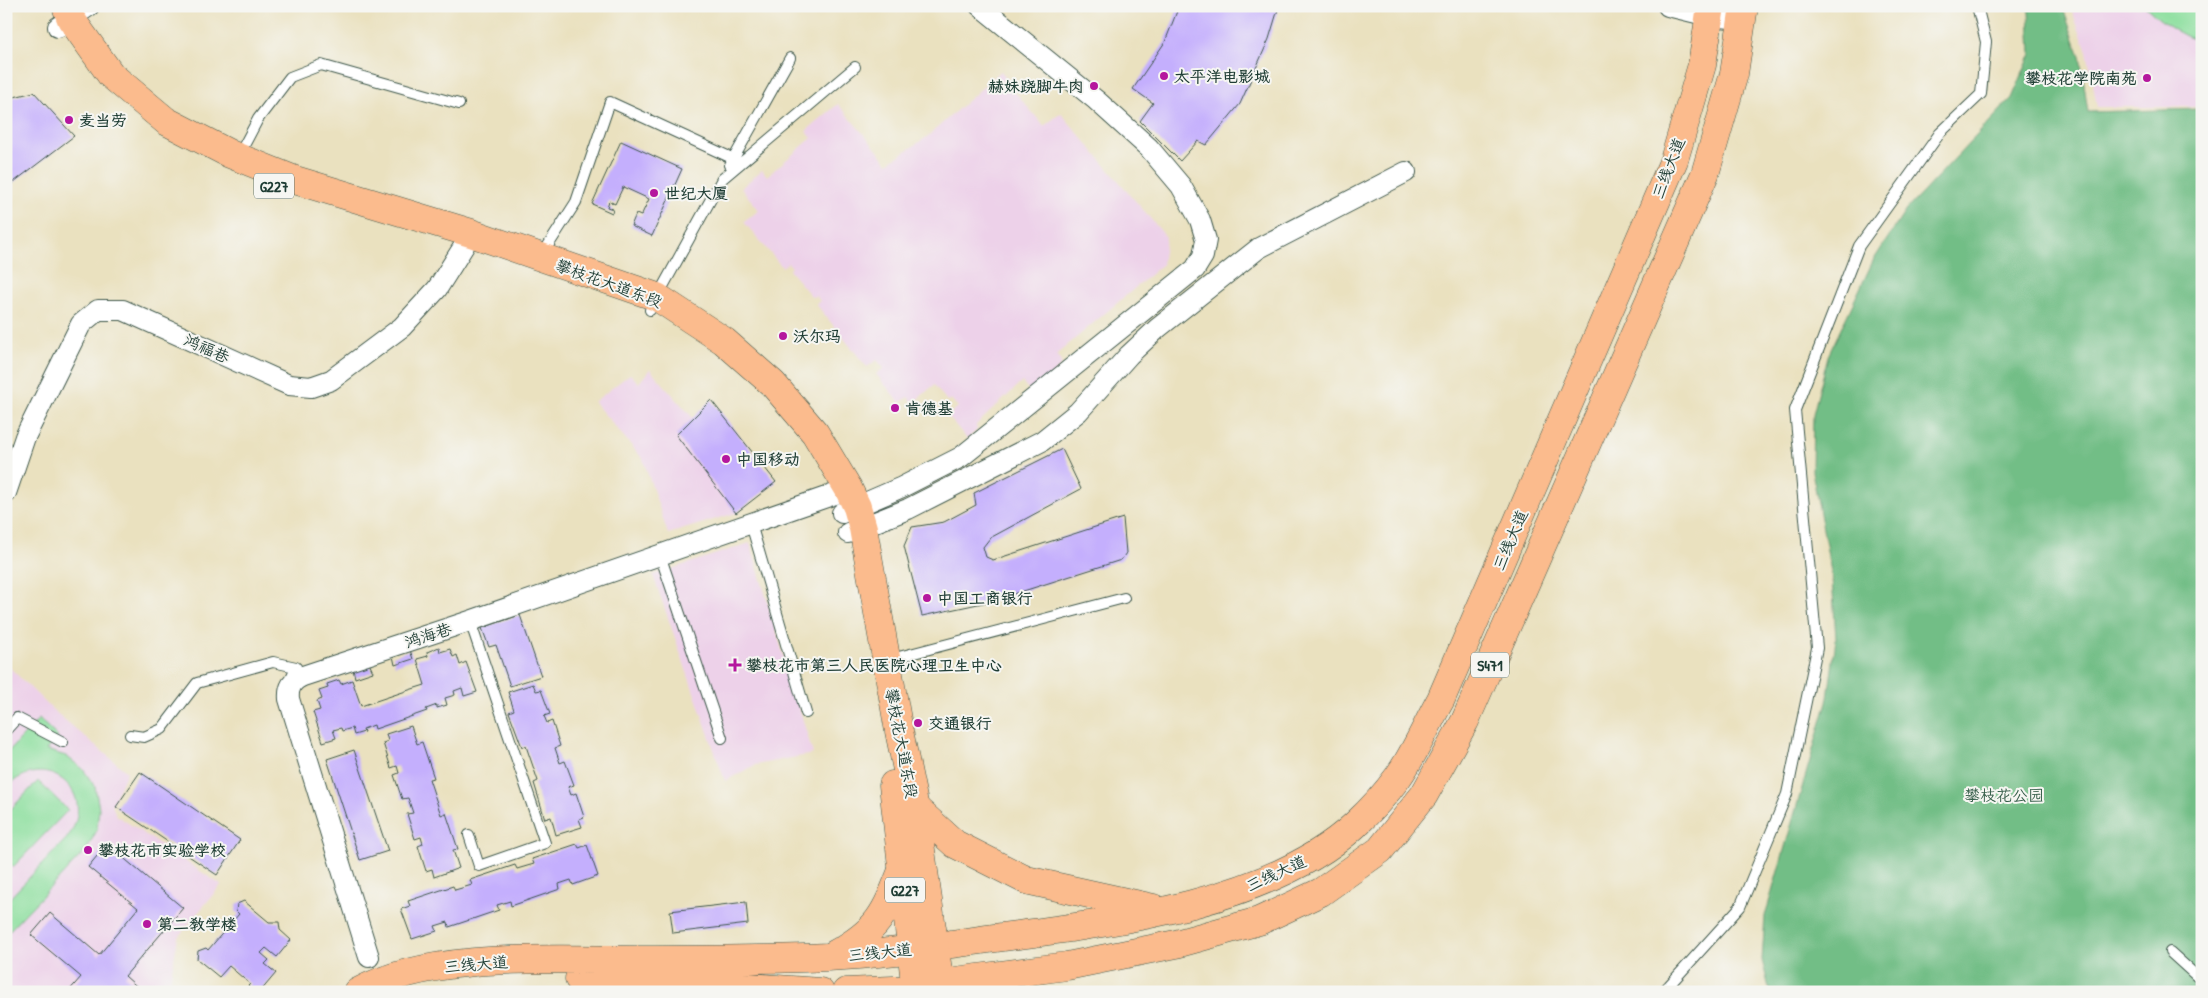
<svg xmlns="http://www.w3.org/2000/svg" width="2208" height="998" font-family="'Patrick Hand','LXGW WenKai TC',sans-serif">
	<rect width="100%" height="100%" fill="#f6f6f2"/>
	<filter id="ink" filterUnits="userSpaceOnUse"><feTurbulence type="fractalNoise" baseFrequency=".02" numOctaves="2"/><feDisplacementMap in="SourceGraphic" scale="10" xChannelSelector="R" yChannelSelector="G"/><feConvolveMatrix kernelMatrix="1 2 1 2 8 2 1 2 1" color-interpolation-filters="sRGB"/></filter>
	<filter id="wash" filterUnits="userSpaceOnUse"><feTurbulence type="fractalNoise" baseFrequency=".0096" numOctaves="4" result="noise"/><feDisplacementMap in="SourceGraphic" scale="20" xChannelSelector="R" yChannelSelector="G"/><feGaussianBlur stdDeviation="1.12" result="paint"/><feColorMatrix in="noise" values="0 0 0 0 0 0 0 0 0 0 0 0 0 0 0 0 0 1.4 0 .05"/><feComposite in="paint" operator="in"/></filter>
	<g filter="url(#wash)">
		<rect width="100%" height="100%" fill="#eae1bf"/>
		<!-- built -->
		<path fill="#edd1e9" d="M2070,6H2202V106L2193,107H2097L2087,51Z
			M1001,71L1013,90L1044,126L1061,113L1166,237L1162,265L1057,354L1062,365L1032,393L1022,382L976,425L977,430L967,439L948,416L958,407L951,399L947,401L934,385L913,403L908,397L900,403L876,374L884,368L877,360L867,367L816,304L820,301L816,296L812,297L789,270L792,267L788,263L782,267L744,222L759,210L741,188L762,170L767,176L812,138L806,131L838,104L888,163L927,137Z
			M650,369L693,418L711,400L776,482L736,513L668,534L643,459L594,402L630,374L639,383Z
			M750,543L813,754L755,765L725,781L653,575Z
			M6,664L53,710L127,772L112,805L116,815L221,885L178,937L168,992H6Z"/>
		<!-- green -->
		<path fill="#8ddf9f" stroke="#568e6a" d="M2145,6L2202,7V43C2179,34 2162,23 2145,6Z
			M39,719L58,737L46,750L66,756L83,769L95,787L99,808L97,830L87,849L6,934V902L67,838C101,793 45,747 6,788V754Z
			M38,781L68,810L13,867L6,860V814Z"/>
		<!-- forest -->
		<path fill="#72be86" stroke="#487e5d" d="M2027,6H2062L2080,56L2088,112L2202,109V992H1770L1762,960L1765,916L1828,698L1836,639L1832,577L1812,471L1813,414L1828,356L1873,261L1906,210L2012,98L2031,54L2029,12Z"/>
		<g id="blocks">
			<!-- building -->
			<path fill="#c4affd" d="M1179,6H1279L1269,39L1240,104L1206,145L1198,141L1180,161L1140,121L1153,103L1133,89L1165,42Z
				M34,92L74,136L6,188V99Z
				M621,141L682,169L652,236L631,226L636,214L641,216L649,199L623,187L615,204L609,201L607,207L613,209L612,213L592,204Z
				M711,400L776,482L736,513L676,435Z
				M1062,449L1081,489L990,538L983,547L986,557L993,560L1123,518L1126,553L1121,560L992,601L922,616L904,546L912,527L944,522L976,505L974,493Z
				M520,615L541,676L510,686L496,645L489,647L482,628Z
				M439,647L440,652L450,649L453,657L457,655L460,665L466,662L477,692L464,696L462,688L454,691L455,695L445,698L447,705L437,708V705L426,709L427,711L375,729L374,725L363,729L364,732L354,735L352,728L342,731L341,728L333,730L336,738L323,742L313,712L320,710L317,701L322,699L319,691L328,688L327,684L339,680L341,684L352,680L361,706L409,690L425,685L417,659L428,656L427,652Z
				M410,650L413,659L395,665L393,656Z
				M369,663L373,672L355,678L353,669Z
				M533,684L536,691L541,690L550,714L544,716L547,723L552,721L560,746L555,748L560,763L565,761L574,785L568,787L571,795L576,793L584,817L579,819L582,827L556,835L551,817L545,819L534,783L538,781L526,746L522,747L509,712L514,710L508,692Z
				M411,726L417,744L422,742L434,778L429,779L441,815L446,813L458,849L453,850L459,868L434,877L432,869L426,871L418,846L423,844L421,837L415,839L407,814L413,813L408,798L402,799L394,775L399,773L397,766L391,768L383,743L388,741L386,734Z
				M354,750L388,851L360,860L327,759Z
				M140,772L240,840L217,875L116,807Z
				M107,844L183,908L125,976L143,992H68L81,977L31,935L50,913L99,955L138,908L88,867Z
				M577,844L579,848L587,845L598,876L573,885L571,880L559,884L560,889L511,906L510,901L497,905L499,910L449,927L448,922L435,926L437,931L412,939L401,909L410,906L408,901L453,886L455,890L472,885L470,880L515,865L517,869L534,864L532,859Z
				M244,901L269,922H279L280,930L291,940L277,957L266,948L261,953L269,960L265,964L276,973L260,992H250L248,986L250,984L229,966L219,977L197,959L198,951L206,948L208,950L239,914L236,911L237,904Z
				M746,902L748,924L673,933L670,911Z"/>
		</g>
	</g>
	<g filter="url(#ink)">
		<use href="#blocks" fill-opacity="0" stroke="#3d5649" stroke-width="1"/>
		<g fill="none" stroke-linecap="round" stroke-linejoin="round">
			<defs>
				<path id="lane" d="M239,155L258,119L290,77L321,65L459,104
					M730,165L790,58
					M542,255L576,202L610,102L734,159
					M650,310L722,179L855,67
					M751,524L806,713
					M660,555L722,738
					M872,664L1124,598
					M6,730L17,718L63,742
					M130,735L144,737L162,729L197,683L273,662L296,667L290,680
					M469,835L479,866L545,843L470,621
					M2170,952L2202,981
					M1663,992L1740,907L1787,794L1817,648L1795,410L1859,246L1940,133L1981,94L1986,42L1977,6"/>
				<path id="street" d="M1668,6L1709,16L1742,19
					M58,27L89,6
					M6,493L25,437L81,324L98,310H123L289,385L311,387L331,380L402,327L437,289L464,246
					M842,513L902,487L961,457L1195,269L1203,256L1206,240L1200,220L1181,186L1149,148L1096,100L980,6
					M848,533L908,509L1042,441L1078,412L1129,355L1158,328L1259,248L1406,172
					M369,957L289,699C288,687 292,681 303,676L470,621L835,494"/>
				<path id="primary" d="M915,808L955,844L1026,880L1153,908
					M835,954C879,930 885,914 903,868
					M579,979L663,981L820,992
					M358,992C432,951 554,960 638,960C701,960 764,960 827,957C888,954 949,944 1010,936C1118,922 1272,902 1355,825C1369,812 1387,792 1398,777C1415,753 1427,724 1441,699L1674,160L1702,65L1711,6
					M846,992L916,989L940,983L1067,966L1176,944L1259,921L1321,892L1380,850L1424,795L1465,721L1705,174L1734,74L1744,6"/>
				<path id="highway" d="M66,6L71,19L111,75L166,121L230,154L295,180L471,233L657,297L724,341L773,384L815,433L848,488L857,507L863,528L899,731L915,808L941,992
					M893,785L916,992"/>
			</defs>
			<!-- lane casing -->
			<use href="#lane" stroke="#3d5649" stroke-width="12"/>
			<!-- street casing -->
			<use href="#street" stroke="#3d5649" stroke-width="22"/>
			<!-- primary casing -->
			<use href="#primary" stroke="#3d5649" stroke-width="29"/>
			<!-- highway casing -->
			<use href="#highway" stroke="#3d5649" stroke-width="29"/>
			<!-- lane -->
			<use href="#lane" stroke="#fff" stroke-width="10"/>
			<!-- street -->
			<use href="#street" stroke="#fff" stroke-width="20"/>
			<!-- primary -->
			<use href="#primary" stroke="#fbbb8d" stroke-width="28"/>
			<!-- highway -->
			<use href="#highway" stroke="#fbbb8d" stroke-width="28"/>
		</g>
	</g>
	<!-- markers -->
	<g fill="#b5179e" stroke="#f6f6f2" stroke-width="2">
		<circle cx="1164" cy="76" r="5"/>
		<circle cx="2147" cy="78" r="5"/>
		<circle cx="1094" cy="86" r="5"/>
		<circle cx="69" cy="120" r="5"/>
		<circle cx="654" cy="193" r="5"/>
		<circle cx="783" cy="336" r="5"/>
		<circle cx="895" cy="408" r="5"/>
		<circle cx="726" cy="459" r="5"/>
		<circle cx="927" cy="598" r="5"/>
		<path d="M732.5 657.5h5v5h5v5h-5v5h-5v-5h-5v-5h5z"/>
		<circle cx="918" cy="723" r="5"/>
		<circle cx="88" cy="850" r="5"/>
		<circle cx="147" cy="924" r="5"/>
	</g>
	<g text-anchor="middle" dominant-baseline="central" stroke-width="4" stroke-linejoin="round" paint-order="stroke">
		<!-- shield labels -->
		<g fill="#f6f6f2" stroke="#60746d" stroke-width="1">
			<rect x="254" y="173.5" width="40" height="25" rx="4"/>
			<rect x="1471" y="652.5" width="38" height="25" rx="4"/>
			<rect x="885" y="877.5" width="40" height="25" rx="4"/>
		</g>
		<g font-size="15" font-weight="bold" fill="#1f3d34">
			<text x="274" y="186">G227</text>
			<text x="1490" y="665">S471</text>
			<text x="905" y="890">G227</text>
		</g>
		<!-- poi labels -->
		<g font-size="16" font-weight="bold" fill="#1f3d34" stroke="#f6f6f2" text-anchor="start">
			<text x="1174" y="76">太平洋电影城</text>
			<text x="2137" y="78" text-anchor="end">攀枝花学院南苑</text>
			<text x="1084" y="86" text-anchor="end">赫妹跷脚牛肉</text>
			<text x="79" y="120">麦当劳</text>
			<text x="664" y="193">世纪大厦</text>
			<text x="793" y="336">沃尔玛</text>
			<text x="905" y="408">肯德基</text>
			<text x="736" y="459">中国移动</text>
			<text x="937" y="598">中国工商银行</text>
			<text x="746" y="665">攀枝花市第三人民医院心理卫生中心</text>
			<text x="928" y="723">交通银行</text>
			<text x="98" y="850">攀枝花市实验学校</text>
			<text x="157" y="924">第二教学楼</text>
		</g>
		<!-- street labels -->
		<g font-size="16" fill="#1f3d34" stroke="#f6f6f2">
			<text transform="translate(1668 168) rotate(-69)">三线大道</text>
			<text transform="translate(609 283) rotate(20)">攀枝花大道东段</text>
			<text transform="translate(207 348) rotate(24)">鸿福巷</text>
			<text transform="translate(1510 540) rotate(-67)">三线大道</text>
			<text transform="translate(428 635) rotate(-18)">鸿海巷</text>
			<text transform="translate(902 743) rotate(79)">攀枝花大道东段</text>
			<text transform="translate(1276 873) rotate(-25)">三线大道</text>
			<text transform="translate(880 952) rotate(-6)">三线大道</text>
			<text transform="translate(476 964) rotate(-5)">三线大道</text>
		</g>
		<!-- park labels -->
		<g font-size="16" fill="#355d49" stroke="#f6f6f2">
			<text x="2004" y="795">攀枝花公园</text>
		</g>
	</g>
	<!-- margin -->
	<rect width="2208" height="998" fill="none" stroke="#f6f6f2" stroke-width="25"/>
</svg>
